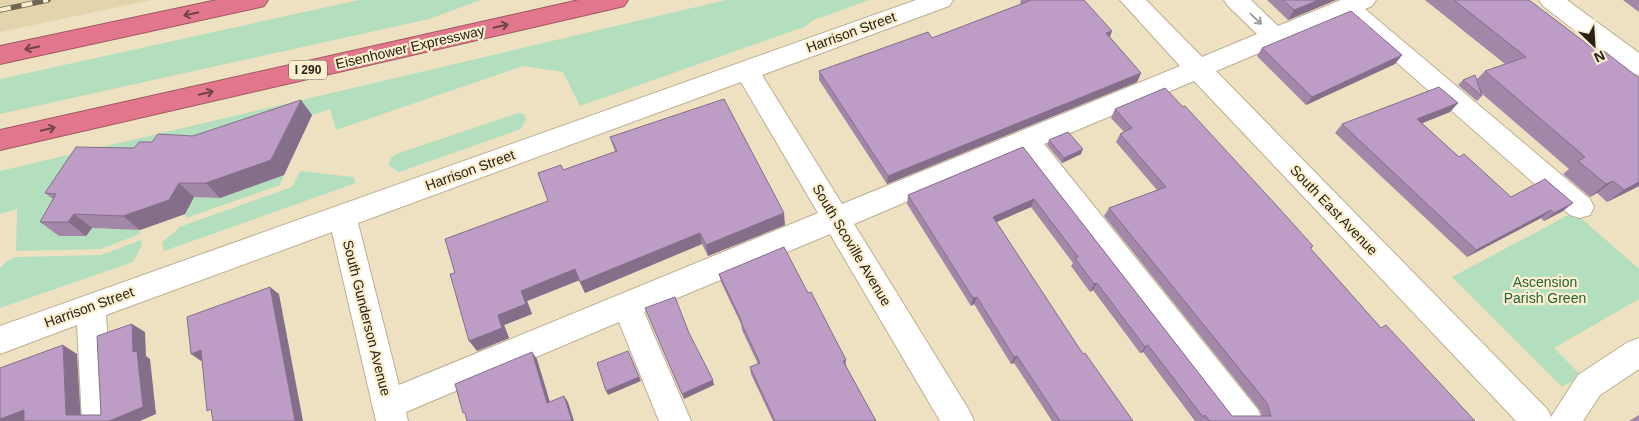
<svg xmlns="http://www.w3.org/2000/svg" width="1639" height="421" font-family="Arial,sans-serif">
	<rect width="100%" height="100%" fill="#eee1c2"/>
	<!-- built -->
	<path fill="#e4d4ae" d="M0,0H152L0,32Z"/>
	<!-- green -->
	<path fill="#b3dfbe" d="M359,0H481L429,19L0,114V79Z
		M726,0H869L814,20L804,27L580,106L563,72L523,66L336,130L330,109L207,151L59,235L86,236L92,228L140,230V234L101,249L16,251L17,209L0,214V171Z
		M518,113L524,114L526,119L521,129L399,172L388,165L392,157L396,154Z
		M300,171L353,177L356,183L164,251L162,243C167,236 175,234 179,227L292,187Z
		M284,175L280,185L186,218L185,214L194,197L220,198Z
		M1574,212L1639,269V299L1554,348L1582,376L1562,387L1452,277Z
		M141,240L142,245L133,262L0,308V268L7,261L16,257L101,255Z"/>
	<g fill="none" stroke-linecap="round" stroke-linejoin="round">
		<defs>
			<path id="minor" d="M916,0H953L949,6L762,75L842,204L1180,66L1120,0H1146L1202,57L1257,34L1228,6L1224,0H1251L1278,26L1341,0H1376L1372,6L1365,9L1590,199L1594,207L1590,215L1580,218L1570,215L1345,17L1216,71L1548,410L1551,417L1578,375L1628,342L1639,338V369L1600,395L1583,421H1516L1194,81L1044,144L1258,410L1263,421H1227L1021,153L854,224L969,410L974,421H940L830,234L644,312L691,421H659L619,322L406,412L408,421H376L332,232L106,315L114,421H82L77,325L0,354V326ZM741,82L818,213L399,385L358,223Z
				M1539,0H1567L1639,53V75L1630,73L1543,6Z"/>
			<path id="highway" d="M217,0H268L264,6L256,8L0,64V46Z
				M579,0H628L624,6L616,8L0,150V130Z"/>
		</defs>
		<!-- minor casing -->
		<use href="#minor" stroke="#bcaf92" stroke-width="2"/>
		<!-- highway casing -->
		<use href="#highway" stroke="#a05963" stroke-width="2"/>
		<!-- minor -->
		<use href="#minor" fill="#fff" fill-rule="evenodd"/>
		<!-- highway -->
		<use href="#highway" fill="#e1768c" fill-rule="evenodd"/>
		<defs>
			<path id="rail" d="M0,10L48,0"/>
		</defs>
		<!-- rail casing -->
		<use href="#rail" stroke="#6e6653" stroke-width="5.5"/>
		<!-- rail -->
		<use href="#rail" stroke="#fceecf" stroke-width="4" stroke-dasharray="11" stroke-linecap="butt"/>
	</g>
	<!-- wall -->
	<path fill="#a387a9" d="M1021,0H1084L1110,37L1141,73L1137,82L887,184L819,80V71L932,38L1021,4L1020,3Z
		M1267,0H1336L1288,20Z
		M1425,0H1529L1599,53L1639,78V186L1607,202L1597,193L1590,197L1563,174L1569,169L1480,92L1482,96L1477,101L1458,85L1463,80H1476L1485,71L1505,64Z
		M1623,0H1639V12Z
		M1262,48L1402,55L1395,64L1306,105L1257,56Z
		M1458,103L1450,112L1422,123L1459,157L1511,197L1563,211L1544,221L1541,218L1467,257L1335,133L1342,124Z
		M1115,109L1313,246L1311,249L1381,328L1475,421H1195L1143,352L1140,353L1093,290L1090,292L1071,266L1073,263L1031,207L996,222L1083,354L1133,421H1052L1014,363L1011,364L974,304L971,306L907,204L908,195L1023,147L1232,416H1262L1259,409L1104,216L1109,208L1157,190L1116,142L1120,134L1124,132L1111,118Z
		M312,115L284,175L220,198L194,197L185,214L140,230L92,228L86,236H59L40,222L53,199L45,193L134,148L152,142L193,136Z
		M610,137L785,225L708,256L702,244L585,293L579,280L527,301L532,314L504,325L509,338L477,351L455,273L548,201L563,170L615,152Z
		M1049,140L1081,154L1062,163L1047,145Z
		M719,274L808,293L846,360V366L876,421H773L751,374L750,367L758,364L742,330L741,324L721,282Z
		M1639,415V421H1629Z"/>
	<!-- shaded-wall -->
	<path fill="#846e8a" d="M1319,0H1336L1288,20L1294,10Z
		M1112,31L1109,40L1106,33Z
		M1402,55L1395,64L1306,105L1312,97Z
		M1141,73L1137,82L887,184L888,176Z
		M301,100L312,115L284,175L220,198L206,183Z
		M1458,103L1450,112L1410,128L1417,119Z
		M1083,149L1081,154L1062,163L1064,158Z
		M1613,181L1597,193L1590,197L1606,184Z
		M1639,182V186L1607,202L1624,190Z
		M179,183L194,197L185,214L140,230L123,216Z
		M1034,199L1031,207L990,225L993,217Z
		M1573,203L1563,211L1544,221L1554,213Z
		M1551,210L1541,218L1467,257L1476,250Z
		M784,213L785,225L708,256L706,245Z
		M74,214L92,228L86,236L68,222Z
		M700,233L702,244L585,293L580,282Z
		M575,269L580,280L527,301L532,314L504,325L509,338L477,351L469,341L498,315L521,291Z
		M1097,283L1093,290L1090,292L1094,284Z
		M270,287L279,294L303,421H295Z
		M977,297L974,304L971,306L973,298Z
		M132,324L145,332L146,356L150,359L156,414L140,421H109L133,352Z
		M63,345L77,354L81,421L66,415Z
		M1148,345L1143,352L1140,353L1145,347Z
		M201,350L211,357L201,361L191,354Z
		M628,351L641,381L608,395L606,391Z
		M532,352L537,359L552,409L547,403Z
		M1017,356L1014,363L1011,364L1014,357Z
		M713,380L714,385L684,399L682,394Z
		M564,396L568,402L574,421H572Z
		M24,410L30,421H0V419Z"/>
	<!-- building -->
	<path fill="#bd9dc5" stroke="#846e8a" d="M1028,0H1084L1112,31L1106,33L1141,73L888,176L819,71L928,32L932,38L1029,1Z
		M1283,0H1319L1294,10Z
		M1454,0H1529L1599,53L1604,51L1639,78V182L1624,190L1613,181L1606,184L1578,161L1585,157L1485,71L1526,57Z
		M1351,11L1402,55L1312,97L1262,48Z
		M1475,75L1482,96L1463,80Z
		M1439,87L1458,103L1417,119L1459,157L1464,154L1511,197L1545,179L1573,203L1554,213L1551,210L1476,250L1342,124Z
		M1165,88L1183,107L1185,106L1277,206L1313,246L1310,248L1381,328L1386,325L1475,421H1210L1205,415L1203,417L1148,345L1145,347L1097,283L1094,284L1075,258L1078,257L1034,199L993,217L1083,354L1085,353L1133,421H1060L1017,356L1014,357L977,297L973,298L908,195L1023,147L1232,416H1271L1267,403L1109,208L1166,187L1120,134L1132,128L1115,109Z
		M724,99L784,213L706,245L700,233L580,282L575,269L521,291L526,304L498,315L502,328L469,341L450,274L455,273L445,239L548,201L538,173L561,165L563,170L617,151L610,137Z
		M301,100L271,160L206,183H179L169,200L123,216L74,214L68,222H40L56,194L45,193L76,147L134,148L139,142H152L158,134L193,136Z
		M1068,132L1083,149L1064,158L1049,140Z
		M784,247L808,293L811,292L846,360L843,361L876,421H775L750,367L760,363L741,322H742L719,274Z
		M270,287L295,421H213L211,409L207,411L201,350L191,354L187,317Z
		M675,297L689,333L713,380L682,394L645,308Z
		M132,324L133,352L137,351L143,407L109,421H24V410L0,419V368L63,345L66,415H101L97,336Z
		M628,351L639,377L606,391L597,363Z
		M532,352L547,403L564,396L572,421H467L465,413H463L455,384Z"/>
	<!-- one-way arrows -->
	<defs><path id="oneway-shaft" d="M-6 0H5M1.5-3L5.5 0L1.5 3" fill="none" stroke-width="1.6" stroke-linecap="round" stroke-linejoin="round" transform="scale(1.25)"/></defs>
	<g stroke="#714445">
		<use href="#oneway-shaft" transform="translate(191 14) rotate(168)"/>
		<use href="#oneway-shaft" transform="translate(501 26) rotate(-13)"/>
		<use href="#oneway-shaft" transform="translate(32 48) rotate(168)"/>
		<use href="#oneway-shaft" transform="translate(206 93) rotate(-13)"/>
		<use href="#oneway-shaft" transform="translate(48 129) rotate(-13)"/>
	</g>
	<use stroke="#9e9c96" href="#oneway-shaft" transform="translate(1256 19) rotate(43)"/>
	<g text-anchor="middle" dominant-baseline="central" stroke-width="4.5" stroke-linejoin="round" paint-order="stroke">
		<!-- shield labels -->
		<rect fill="#fceecf" stroke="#675f4e" stroke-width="1" x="289" y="60.5" width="38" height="19" rx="4"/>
		<g font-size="12" font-weight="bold" fill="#272216">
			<text x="308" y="70">I 290</text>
		</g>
		<!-- street labels -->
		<g font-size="14" fill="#272216" stroke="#fceecf">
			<text transform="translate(851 32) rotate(-20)">Harrison Street</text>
			<text transform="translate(410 47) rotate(-13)">Eisenhower Expressway</text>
			<text transform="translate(470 170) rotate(-20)">Harrison Street</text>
			<text transform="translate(1334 210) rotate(46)">South East Avenue</text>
			<text transform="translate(852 245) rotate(59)">South Scoville Avenue</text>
			<text transform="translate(89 307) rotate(-20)">Harrison Street</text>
			<text transform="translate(367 318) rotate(76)">South Gunderson Avenue</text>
		</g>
		<!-- park labels -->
		<g font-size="14" fill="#22653c" stroke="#fceecf">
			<text x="1545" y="282">Ascension<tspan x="1545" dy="16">Parish Green</tspan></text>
		</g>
	</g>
	<!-- north arrow -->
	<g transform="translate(1594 45) rotate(155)" stroke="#fceecf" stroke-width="4" paint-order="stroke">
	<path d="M0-4L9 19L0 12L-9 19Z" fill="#272216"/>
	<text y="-8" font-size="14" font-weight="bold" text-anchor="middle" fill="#272216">N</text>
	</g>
</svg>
